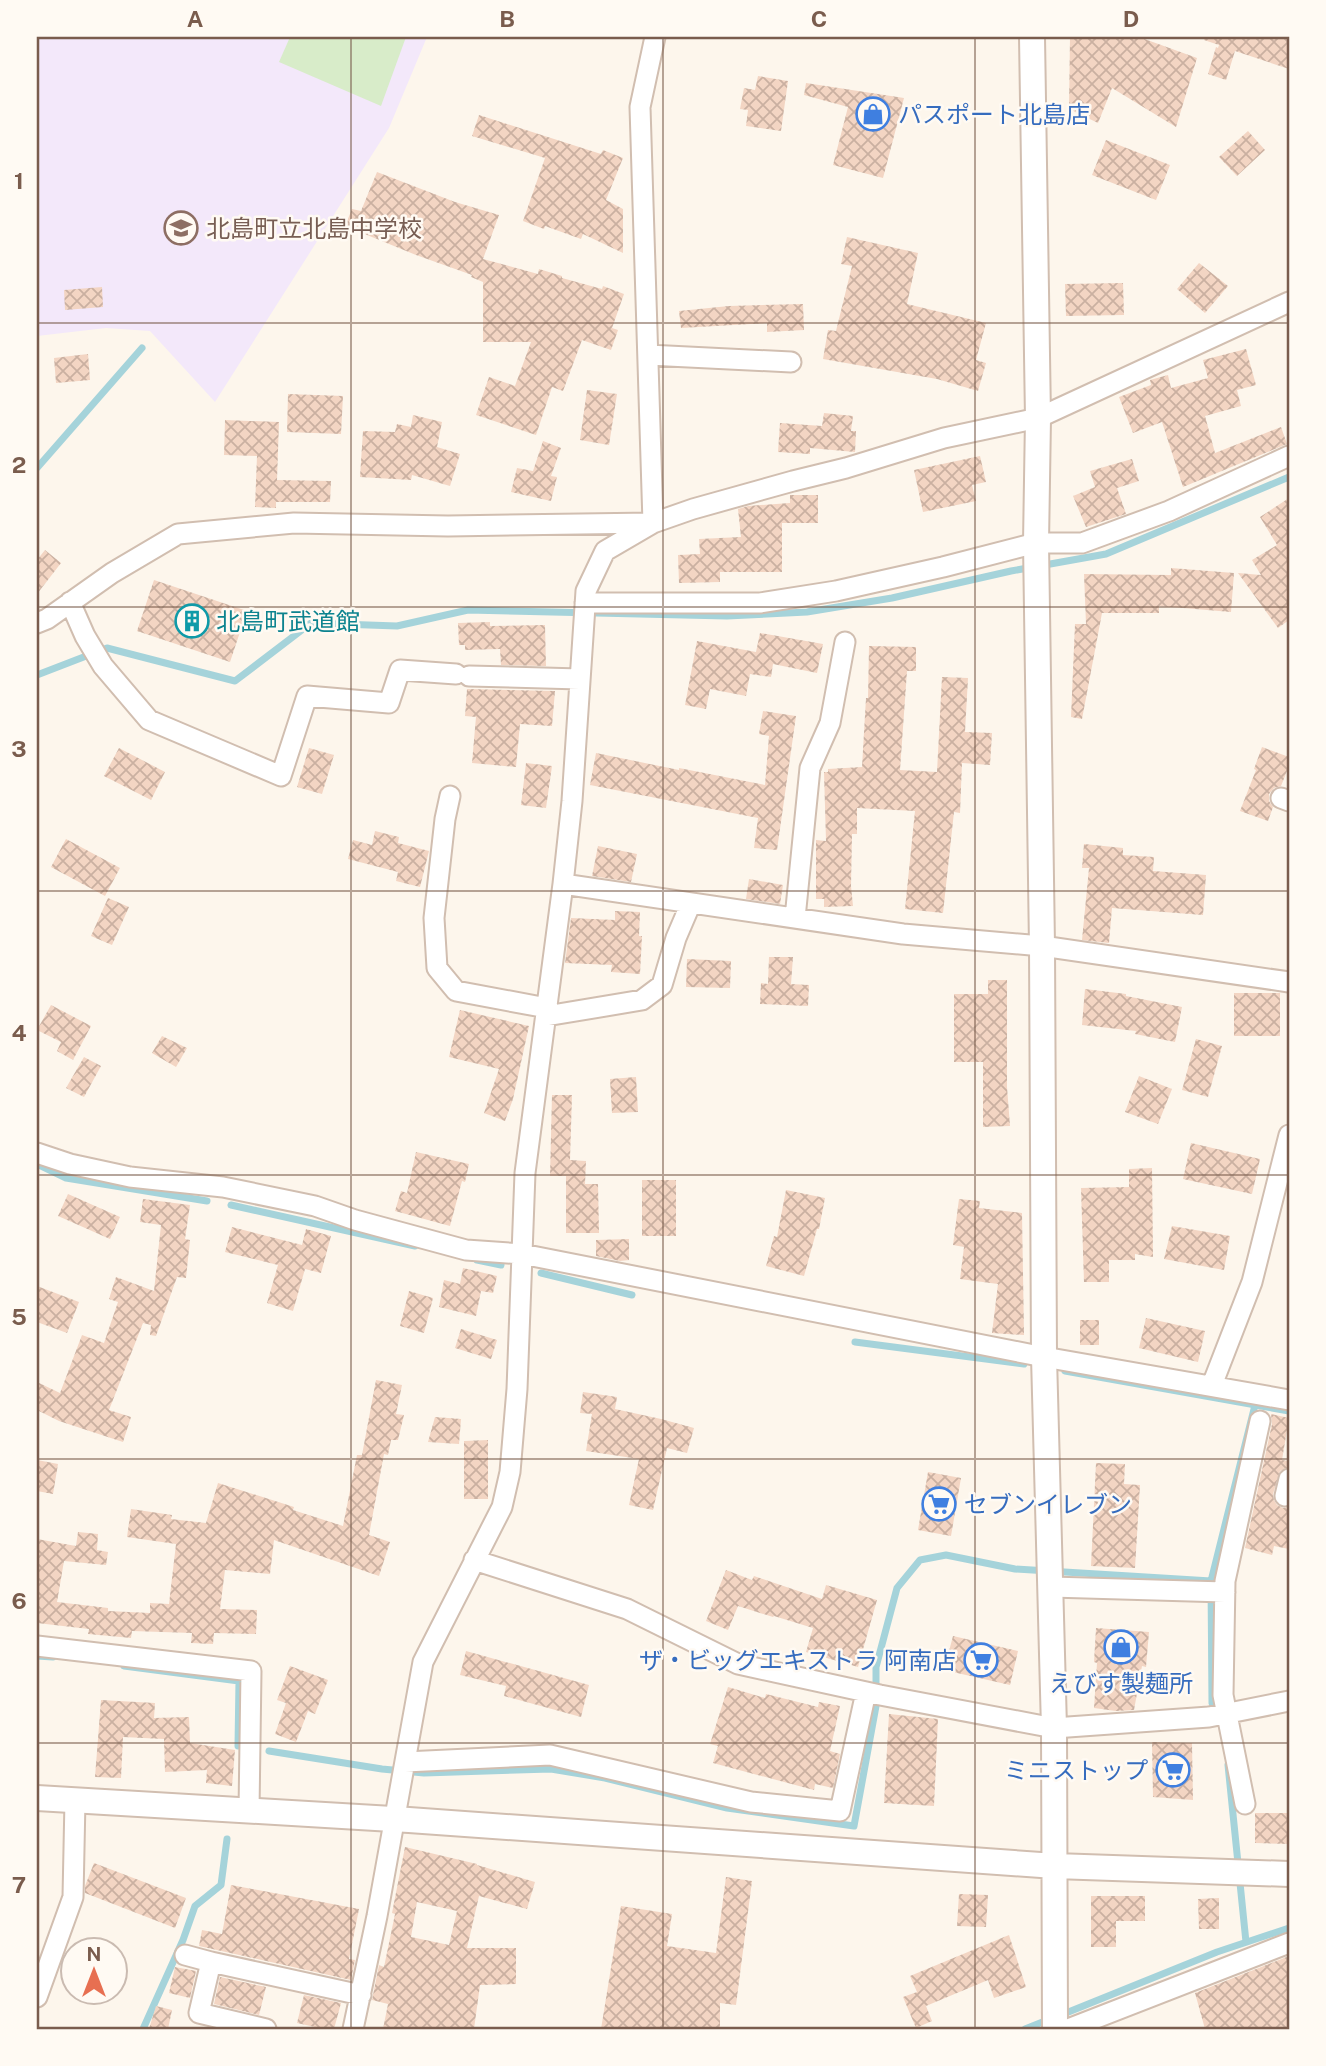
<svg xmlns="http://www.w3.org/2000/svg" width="1326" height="2066" font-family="'Public Sans','Noto Sans JP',sans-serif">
	<defs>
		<pattern id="building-cross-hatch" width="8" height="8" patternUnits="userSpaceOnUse" patternTransform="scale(1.75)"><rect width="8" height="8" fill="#f3d5c3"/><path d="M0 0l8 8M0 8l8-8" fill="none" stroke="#cab0a1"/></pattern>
	</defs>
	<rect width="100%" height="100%" fill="#fdf6ec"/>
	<!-- education -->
	<path fill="#f3e8fa" d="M37,37H427L389,128L215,402L150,331L106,328L37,336Z"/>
	<!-- garden -->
	<path fill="#d8ecc9" d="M290,37H406L381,106L279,62Z"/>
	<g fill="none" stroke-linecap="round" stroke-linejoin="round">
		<!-- stream -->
		<path stroke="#a5d3da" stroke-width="7" d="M37,468L142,348
			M37,675L107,648L235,681L311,623L397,626L468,610L727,616L807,612L892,598L1011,571L1106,554L1289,477
			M37,1164L66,1178L207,1201
			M231,1205L415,1246
			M477,1260L501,1265
			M541,1273L632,1295
			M855,1342L1024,1364
			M1065,1371L1289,1411
			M37,1656L53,1657
			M124,1666L239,1681L238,1746
			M1216,1713L1212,1703L1211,1581L1255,1405
			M269,1751L382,1769L424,1773L551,1769L605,1778L727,1808L854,1826L876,1706V1667L897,1588L920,1560L946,1555L1015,1569L1211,1581
			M1228,1765L1246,1942
			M1061,2015L1217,1952L1289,1928
			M143,2029L183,1940L195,1906L221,1885L227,1839
			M1025,2029L1050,2019"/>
	</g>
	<!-- building -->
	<path fill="url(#building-cross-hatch)" fill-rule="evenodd" d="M1070,37H1139L1197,58L1176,127L1112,88L1098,123L1069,109Z
		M1204,37H1289V69L1235,51L1226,80L1208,74L1216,47L1218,48L1219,45L1204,40Z
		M758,76L788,81L781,131L746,126L748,110L740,109L744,88L755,90Z
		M806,83L904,98L883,178L833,165L848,107L804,95Z
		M479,115L601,154L603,150L623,158L606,200L623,209V253L583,234L581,239L545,226L544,229L523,221L545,158L472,136Z
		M1248,131L1265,150L1237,176L1219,157Z
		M1106,140L1170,165L1156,200L1092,175Z
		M377,172L455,202L499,215L483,259L538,274L539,269L562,276V278L602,289L603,286L624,294L612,328L618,330L611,350L582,340L563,391L552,387L536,435L476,415L489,377L515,386L531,342H483V282L471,277L472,275L416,255L345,226L352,209L361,211Z
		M847,237L918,253L907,304L986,323L976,360L986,363L978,391L937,379L823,359L828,330L836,331L852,266L841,264Z
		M1199,263L1228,286L1205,313L1177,289Z
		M1123,283L1124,315L1066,316L1065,284Z
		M102,287L103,307L65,310L64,290Z
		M803,304L804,330L767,332V323L681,328L679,311L729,306Z
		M1246,349L1256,385L1237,390L1241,406L1205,416L1215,453L1281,427L1287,444L1183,487L1162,422L1133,433L1119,397L1151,385L1150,380L1168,375L1171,388L1208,378L1203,360Z
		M88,354L90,380L56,383L54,358Z
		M587,390L617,394L609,445L580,440Z
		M288,394L343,396L341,434L287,432Z
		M824,413L853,416L851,431H856L855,452L810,448V454L778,452L780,423L822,426Z
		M413,415L442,422L437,447L460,454L450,486L412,475L411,480L360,477L363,431L395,432L397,424L411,427Z
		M225,420L279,422L277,480L331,481L330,502H276V508L255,507L257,456L224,455Z
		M543,441L561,448L551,476L557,477L551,501L511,492L517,468L533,471Z
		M980,456L986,482L972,485L976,501L923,512L914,470Z
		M1132,459L1139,481L1117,488L1126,514L1086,527L1073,496L1095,487L1090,471Z
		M790,495H818V523H782V572H720V582L679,583L678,555L700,554L699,539L741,537L738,509L748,506L790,503Z
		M1289,498V620L1278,628L1238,573L1261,575L1252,560L1277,545L1260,517Z
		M45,550L61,563L37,594V560Z
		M1171,568L1234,573L1231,612L1159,606V613H1102L1082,719L1071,717L1075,624H1086L1084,574L1171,575Z
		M154,580L247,611L230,662L137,631Z
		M490,622V626L545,625L546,666L501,665L500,649L465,650V645H459L458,623Z
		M760,633L823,644L817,673L773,664L771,677L750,674L746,696L710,689L706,709L685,705L697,641L756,652Z
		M869,646L916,647V671H907L900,770L937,772L942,677L968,678L965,732L992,733L990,765L962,763L960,813L954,812L943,913L905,909L915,811L857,808V834H852L851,886L853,906L824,907V899H816V840L826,841L824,772H828V769L862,767L866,698H868Z
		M467,689L555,691L552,726L520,724L516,767L472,763L476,717L465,716Z
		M763,711L796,716L777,850L754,848L758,818L590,785L596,753L679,770V768L765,785L769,736L759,734Z
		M1262,747L1289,757V766L1281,786L1274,788L1269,794V801L1273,807L1268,821L1240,811L1256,770L1254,769Z
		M119,748L165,772L151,800L104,776Z
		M309,748L334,755L322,794L297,787Z
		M526,763L552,766L546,808L521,805Z
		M375,831L399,837L398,843L429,851L420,887L396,881L398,872L348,859L353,840L372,845Z
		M66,839L120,868L105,896L51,867Z
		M1084,844L1123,848V855L1154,857L1153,871L1206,875L1203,915L1112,908L1109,943L1082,940L1089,868H1082Z
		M598,846L637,854L631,882L592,876Z
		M749,879L783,885L780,904L746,899Z
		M108,898L129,907L112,945L91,936Z
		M615,911L640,912L639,936H642L640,974L611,972L612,965L565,963L571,918L615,920Z
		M769,957H793L791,984L809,985L808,1006L760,1004L761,983L768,984Z
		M687,959L731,961L730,988L686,987Z
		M988,980H1007V1087L1010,1126L983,1127V1062H954V994H988Z
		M1085,989L1126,994V996L1182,1007L1175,1042L1135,1034L1136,1031L1082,1025Z
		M1234,993H1280V1036H1234Z
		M51,1005L91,1026L73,1060L57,1051L61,1042L37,1030Z
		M460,1010L529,1026L513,1099L505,1121L484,1113L499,1069L449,1057Z
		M162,1036L187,1048L176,1067L152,1053Z
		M1196,1039L1222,1046L1208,1097L1182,1090Z
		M84,1057L101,1066L84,1097L66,1088Z
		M1139,1076L1172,1089L1158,1124L1125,1112Z
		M636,1077L638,1112L612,1113L610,1079Z
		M552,1095H572L570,1160L586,1161L585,1184H598L599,1233H566V1176H550Z
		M1191,1143L1260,1159L1252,1194L1183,1179Z
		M416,1152L469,1164L465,1182L462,1181L450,1226L395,1211L401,1191L407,1193Z
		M1152,1168L1153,1257L1135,1254V1260H1109V1282H1084L1081,1188L1129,1187V1169Z
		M642,1180H676V1236H642Z
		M786,1190L825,1198L819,1229H817L804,1276L766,1266L774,1236L777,1237Z
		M68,1194L120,1217L110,1239L58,1216Z
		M143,1199L190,1205L185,1239L190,1240L186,1278L177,1277L156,1336L150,1335L151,1325L143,1323L109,1410L131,1417L123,1442L59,1421L37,1410V1382L60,1393L82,1335L104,1343L118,1302L109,1299L116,1277L154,1291L161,1225L140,1222Z
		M959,1199L980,1201L979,1208L1022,1213L1024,1335L992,1333L998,1284L960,1279L964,1247L953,1245Z
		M1172,1226L1230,1236L1224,1270L1164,1259Z
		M232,1227L302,1245L306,1229L331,1236L321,1273L305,1269L293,1311L267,1303L278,1265L225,1252Z
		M629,1239V1260L620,1261L596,1256V1240Z
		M463,1268L497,1276L493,1293L481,1291L476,1316L439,1307L444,1280L460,1284Z
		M37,1286L79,1302L67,1333L37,1322Z
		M409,1291L433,1298L424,1333L400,1326Z
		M1146,1318L1205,1331L1198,1362L1139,1348Z
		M1080,1320H1099V1345H1080Z
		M461,1329L497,1340L491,1359L455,1348Z
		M376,1380L402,1385L396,1414L404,1415L398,1440H391L388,1455L384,1454L369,1535L390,1542L379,1576L274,1540L270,1574L225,1570L220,1609L257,1610L256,1634L214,1633L213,1644L191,1643L192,1633L132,1631L131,1638L88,1634L89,1629L37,1623V1539L76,1546L78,1532L98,1534L97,1550L108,1552L106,1565L64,1561L57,1602L108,1608V1611L150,1613V1603L169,1604L176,1544L127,1537L131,1509L172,1515L171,1519L206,1523L218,1483L294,1507L293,1510L343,1526L357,1455H362Z
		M583,1392L617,1397L615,1409L661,1419L694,1428L687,1453L667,1448L653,1510L629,1505L639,1459L586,1451L592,1414L580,1413Z
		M1271,1414L1289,1418L1282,1460L1289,1461V1467L1280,1471L1273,1494L1274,1500L1277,1505L1283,1508L1289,1507V1549L1274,1546L1272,1555L1245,1548L1272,1424Z
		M435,1417L461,1419L459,1444L428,1442Z
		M488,1440V1499H464V1441Z
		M37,1460L58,1464L53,1494L37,1491Z
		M1096,1463L1125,1464L1124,1484L1140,1485L1135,1568L1091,1566Z
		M928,1472L961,1478L951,1536L918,1530Z
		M726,1570L752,1580L754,1576L822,1599L826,1585L877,1600L858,1667L806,1652L813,1628L774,1616L773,1617L738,1606L728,1630L706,1621Z
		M1096,1628L1149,1632L1146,1667L1142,1666L1134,1710L1116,1711L1094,1708L1097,1663L1094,1662Z
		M953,1636L1018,1651L1010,1685L944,1670Z
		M466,1651L589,1685L581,1717L504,1696L506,1686L460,1675Z
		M290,1666L328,1680L315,1714L308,1711L296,1742L275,1734L286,1703L277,1700Z
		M728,1687L765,1698L766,1694L818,1707L819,1702L840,1706L830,1751L840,1754L833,1788L815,1784L814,1790L713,1763L718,1746L710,1744Z
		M101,1700L155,1703L154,1718L189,1717L190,1743L235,1750L232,1786L206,1783L207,1770L165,1772L164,1739L123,1737L121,1778L95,1777Z
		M889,1714L938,1719L934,1806L884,1803Z
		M1152,1742L1192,1743L1193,1800L1153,1797Z
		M1255,1813H1289V1844L1255,1843Z
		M405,1847L477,1864V1865L535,1882L527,1909L479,1896L467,1948H516V1984L480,1985L474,2029H383L388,2004L372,2000L379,1965L384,1967L395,1914L392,1913ZM417,1902L457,1911L449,1945L411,1937Z
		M94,1863L186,1898L175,1928L85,1893V1886Z
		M726,1877L752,1881L736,2005L720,2003V2029H601L621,1906L672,1914L667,1946L716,1953Z
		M231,1885L359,1909L349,1959L355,1960L351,1980L199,1946L202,1930L222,1934Z
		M959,1894L988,1895L986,1927L957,1926Z
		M1091,1896H1145V1921H1116V1947H1091Z
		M1219,1898V1929H1199L1198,1899Z
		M1009,1935L1026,1987L994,1998L988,1980L926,2006L932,2021L916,2028L903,1997L917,1992L910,1976Z
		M1289,1956V2029H1205L1195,1993Z
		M175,1967L196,1971L190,1998L169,1993Z
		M220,1977L266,1987L259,2015L214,2004Z
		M304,1995L341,2003L334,2029H324L297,2023Z
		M156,2006L172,2010L168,2029H149Z"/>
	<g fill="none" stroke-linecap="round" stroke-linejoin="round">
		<defs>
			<path id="minor" d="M648,355L791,362
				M653,523L640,107L655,37
				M70,602L85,636L103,666L149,720L281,776L307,696L389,703L400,670L456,674
				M585,603H760L836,591L943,567L1036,543H1082L1169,511L1289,456
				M37,623L47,619L112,573L178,534L294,523L448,526L652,523
				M469,676L580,679
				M450,796L445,819L434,918L437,968L456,991L547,1008
				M1281,798L1289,801
				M563,884L903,934L1042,946L1289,982
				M795,918L810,768L830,723L845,642
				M546,1016L642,1000L662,985L676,938L691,903
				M37,1153L70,1164L130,1177L223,1187L315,1206L355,1220L466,1250L522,1254L1044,1357L1289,1400
				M1212,1385L1252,1282L1289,1135
				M1285,1496L1289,1479
				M474,1560L627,1609L738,1664L880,1695L1054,1728L1209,1717L1289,1701
				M1051,1587L1225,1592
				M37,1646L251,1671L249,1811
				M405,1762L550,1755L751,1802L840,1811L866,1692
				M1245,1804L1223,1695L1225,1581L1260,1421
				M185,1955L211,1962
				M37,1997L73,1897L75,1800
				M266,2029L199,2013L211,1962L361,1995
				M353,2029L377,1916L423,1662L502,1507L510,1472L517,1389L525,1173L563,884L572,801L586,591L605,551L653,523L693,509L793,481L846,468L944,438L1038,418L1289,302
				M1068,2029L1289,1943"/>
			<path id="tertiary" d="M1032,37L1038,418L1036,543L1042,946L1044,1357L1054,1728L1055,2029
				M37,1798L409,1820L1055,1866L1289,1874"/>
		</defs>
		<!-- minor casing -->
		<use href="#minor" stroke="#d1beb0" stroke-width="23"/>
		<!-- tertiary casing -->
		<use href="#tertiary" stroke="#d1beb0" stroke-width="28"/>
		<!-- minor -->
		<use href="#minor" stroke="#fff" stroke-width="19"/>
		<!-- tertiary -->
		<use href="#tertiary" stroke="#fff" stroke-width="24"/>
	</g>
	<!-- grid -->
	<path fill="none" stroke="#7a5c4d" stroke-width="2" stroke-opacity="0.55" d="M351,37V2029M663,37V2029M975,37V2029M37,323H1289M37,607H1289M37,891H1289M37,1175H1289M37,1459H1289M37,1743H1289"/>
	<!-- icons -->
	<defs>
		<symbol id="shop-ring" viewBox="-11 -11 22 22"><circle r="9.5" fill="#fffaf3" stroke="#3f7fe0" stroke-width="1.5"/><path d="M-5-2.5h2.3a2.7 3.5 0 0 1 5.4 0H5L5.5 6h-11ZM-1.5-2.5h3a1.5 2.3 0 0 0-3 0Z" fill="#3f7fe0"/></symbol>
		<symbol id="school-ring" viewBox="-11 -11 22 22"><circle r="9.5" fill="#fffaf3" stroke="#8d6e63" stroke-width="1.5"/><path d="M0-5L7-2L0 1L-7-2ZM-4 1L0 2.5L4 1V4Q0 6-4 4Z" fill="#8d6e63"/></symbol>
		<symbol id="building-ring" viewBox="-11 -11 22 22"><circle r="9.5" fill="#fffaf3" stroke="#0f9aa8" stroke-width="1.5"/><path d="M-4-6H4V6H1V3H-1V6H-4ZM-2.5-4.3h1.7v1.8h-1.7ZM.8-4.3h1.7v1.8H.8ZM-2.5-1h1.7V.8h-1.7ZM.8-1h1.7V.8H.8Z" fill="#0f9aa8"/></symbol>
		<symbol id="supermarket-ring" viewBox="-11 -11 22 22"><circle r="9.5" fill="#fffaf3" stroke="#3f7fe0" stroke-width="1.5"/><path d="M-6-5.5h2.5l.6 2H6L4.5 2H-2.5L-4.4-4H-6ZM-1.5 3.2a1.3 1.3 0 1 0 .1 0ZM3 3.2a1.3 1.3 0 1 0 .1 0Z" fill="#3f7fe0"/></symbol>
	</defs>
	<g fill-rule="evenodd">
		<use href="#shop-ring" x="854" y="95" width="38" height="38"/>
		<use href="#school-ring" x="162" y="209" width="38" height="38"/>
		<use href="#building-ring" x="173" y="602" width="38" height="38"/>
		<use href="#supermarket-ring" x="920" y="1485" width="38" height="38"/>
		<use href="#shop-ring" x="1102" y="1628" width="38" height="38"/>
		<use href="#supermarket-ring" x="962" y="1641" width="38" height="38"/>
		<use href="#supermarket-ring" x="1154" y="1751" width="38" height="38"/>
	</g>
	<g text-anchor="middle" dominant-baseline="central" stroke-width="5" stroke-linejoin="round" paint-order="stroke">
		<!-- shop labels -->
		<g font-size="24" fill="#366cbe" stroke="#fffaf3" text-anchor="start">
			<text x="898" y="114">パスポート北島店</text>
			<text x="964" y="1504">セブンイレブン</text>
			<text x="956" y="1660" text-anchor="end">ザ・ビッグエキストラ 阿南店</text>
			<text x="1121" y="1683" text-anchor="middle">えびす製麺所</text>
			<text x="1148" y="1770" text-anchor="end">ミニストップ</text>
		</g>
		<!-- education labels -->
		<g font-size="24" fill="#785e54" stroke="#fffaf3" text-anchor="start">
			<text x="206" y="228">北島町立北島中学校</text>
		</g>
		<!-- culture labels -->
		<g font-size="24" fill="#0d838f" stroke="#fffaf3" text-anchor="start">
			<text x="216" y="621">北島町武道館</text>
		</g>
	</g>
	<!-- border -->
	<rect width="1326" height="2066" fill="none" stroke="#fffaf3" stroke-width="77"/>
	<!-- north arrow -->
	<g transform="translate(94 1971)"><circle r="33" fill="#fffaf3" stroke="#cabbb1" stroke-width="2"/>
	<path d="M0-5L12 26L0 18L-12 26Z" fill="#e76f51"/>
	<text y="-10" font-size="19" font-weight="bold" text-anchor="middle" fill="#7a5c4d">N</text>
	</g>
	<rect x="38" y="38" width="1250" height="1990" fill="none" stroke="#7a5c4d" stroke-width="2.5"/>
	<g font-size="23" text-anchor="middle" font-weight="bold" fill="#7a5c4d">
		<text x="195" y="27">A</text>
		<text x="507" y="27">B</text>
		<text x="819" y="27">C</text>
		<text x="1131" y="27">D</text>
		<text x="19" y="189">1</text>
		<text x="19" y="473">2</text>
		<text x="19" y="757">3</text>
		<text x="19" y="1041">4</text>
		<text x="19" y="1325">5</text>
		<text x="19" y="1609">6</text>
		<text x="19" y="1893">7</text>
	</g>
</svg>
